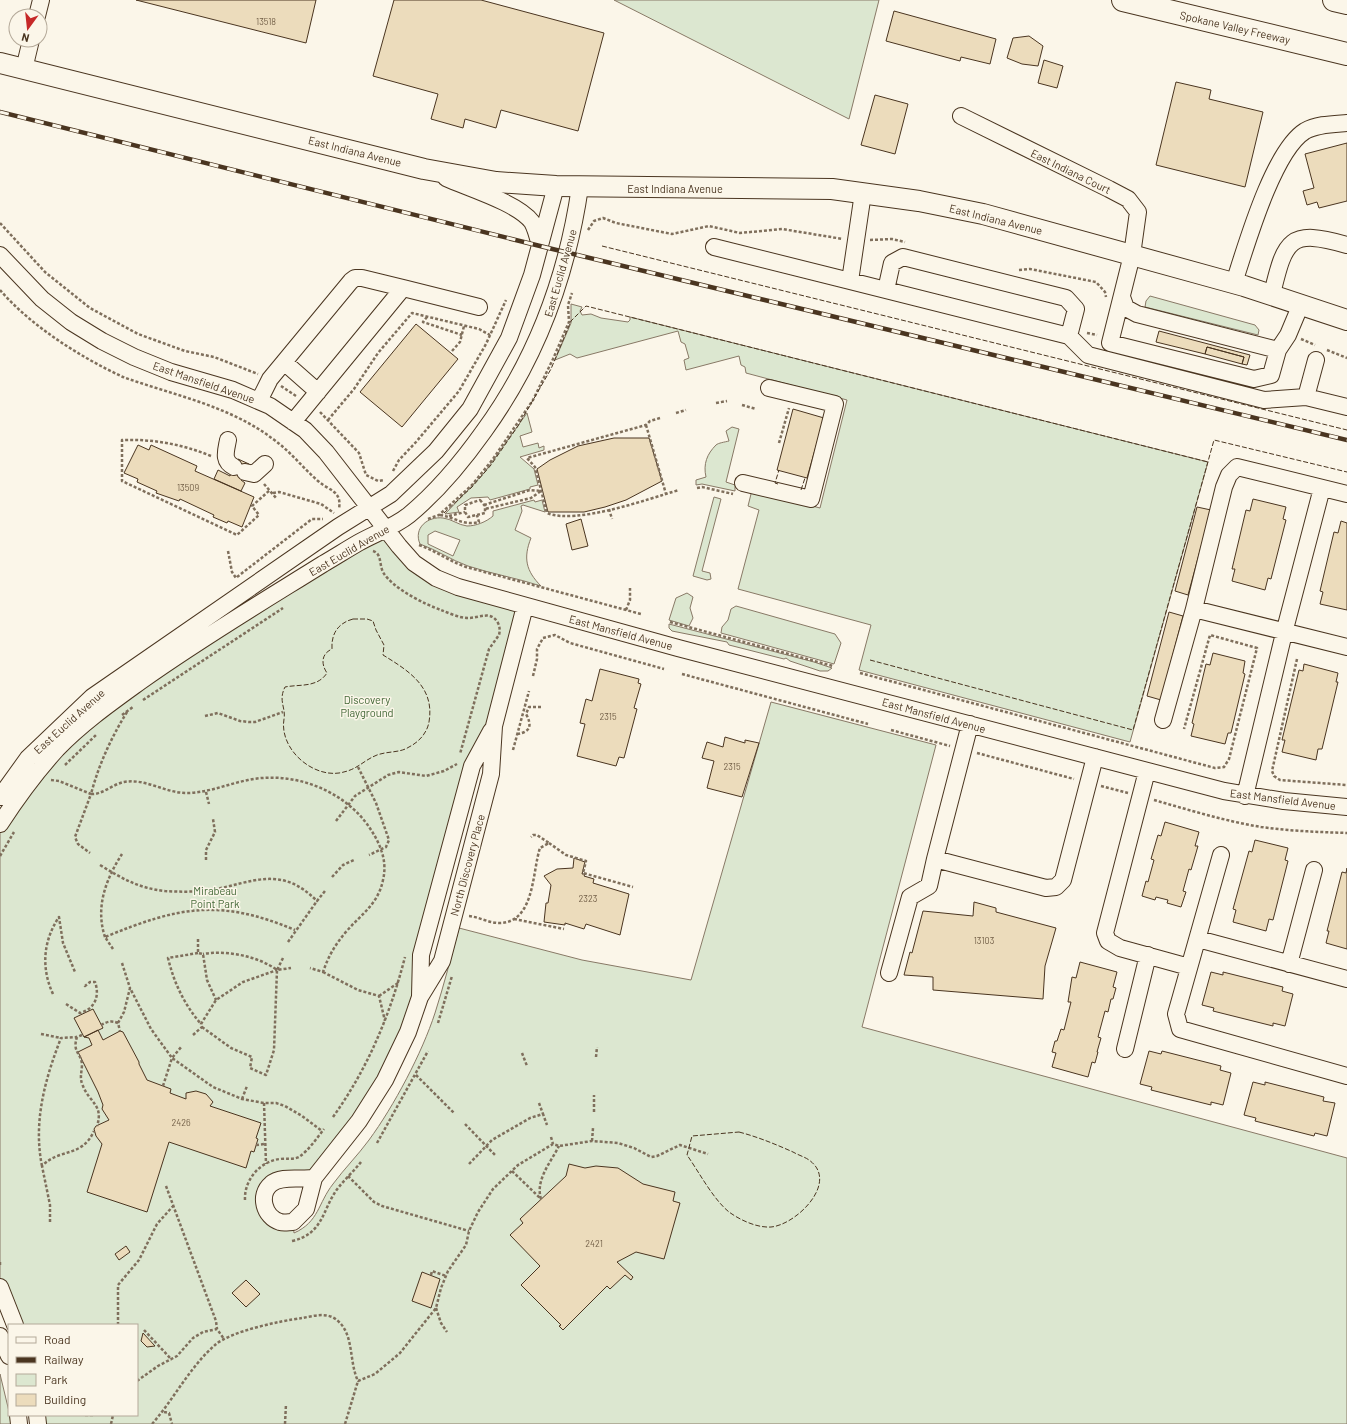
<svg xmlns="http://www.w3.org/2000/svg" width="1347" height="1424" font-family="Barlow,sans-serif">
	<rect width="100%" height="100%" fill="#fbf6e9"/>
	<!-- green -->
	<path fill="#dce7d0" stroke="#887966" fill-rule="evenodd" d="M614,0H879L849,119Z
		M1150,296L1255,325L1259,330L1258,335L1145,307L1146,301Z
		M571,304L582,307L580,311L582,315L591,314L601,318L628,322L630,320V317L1208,462L1130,742L859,670L871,625L738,589L759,510L748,506L752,490L820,508L847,400L746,373L745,367L741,365L739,356L686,370L684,360L689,358L685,344L681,342L678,331L577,358L570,354L555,360L571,323Z
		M527,413L532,432L520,436L523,447L538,443L539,448L544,446V450L520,457L534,469L538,485L530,487V489L490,500L488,497L471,498L457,507L459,512L445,514L484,473Z
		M732,427L739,429L726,482L735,485V491L702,484L696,485V480L706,477C703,464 707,454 716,445C718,443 725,442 729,441L726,431Z
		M714,497L721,499L702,571L710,573L711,579L707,580L693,576Z
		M534,500L535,502L542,500L545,512L523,505L521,506L522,511L515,530L531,538C523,558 526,571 541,586C517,578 492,574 468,566C451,560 437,550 420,544C413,528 428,516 443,518C452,519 458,525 467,526C476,526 486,522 493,516V511ZM435,531L460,540L453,556L428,544V535Z
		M385,529L414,563L525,606L494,726L472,767L408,1032L314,1178L285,1179L264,1204L293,1222L294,1233C319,1222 318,1203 333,1184C344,1169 358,1155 369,1140C394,1106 422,1053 435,1013C444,985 451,957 459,928L582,960L691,980L771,702L936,745L862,1027L1347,1158V1424H38L37,1415H137V1325H15L0,1287V824L106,706Z
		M687,593L693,597L690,608L693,618L689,626L669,620L676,598Z
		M736,606L835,634L841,643L834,664L721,633L722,627L728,620L731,609Z
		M669,624L814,662L832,668L828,671H820L790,661L786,658L784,659L729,645L727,642L672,631L669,628Z
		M0,1374L12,1424H0Z"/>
	<!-- building -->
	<path fill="#ecdcbc" stroke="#4a3520" d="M136,0H316L306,43Z
		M394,0H481L604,33L578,131L501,110L496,128L465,119L463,128L431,119L438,94L373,76Z
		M894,11L996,39L990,64L961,57L960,61L886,41Z
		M1029,36L1043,46L1038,66L1022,64L1007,58L1013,38Z
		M1044,60L1063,66L1057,88L1038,83Z
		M1176,82L1211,90L1209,99L1263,112L1245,187L1156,165Z
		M875,95L908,104L895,154L861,145Z
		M1347,143V201L1319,208L1317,202L1307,205L1303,191L1314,188L1305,154Z
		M416,324L458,359L402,427L360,392Z
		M1159,331L1250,355L1247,365L1242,364L1244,357L1207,347L1205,354L1156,342Z
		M1207,347L1244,357L1242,364L1205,354Z
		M793,409L824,418L807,478L777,470Z
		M614,438H649L662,481L626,500L605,507L584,512H548L537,469L550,460L578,446Z
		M138,445L149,450L151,445L197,466L195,471L254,497L242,527L228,521L227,523L213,517L214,515L180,499L179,501L156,493L157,491L137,482L138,479L124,473Z
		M238,459L249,464L241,480L245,483L241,491L214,479L218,470L230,476Z
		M1253,499L1286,507L1283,519L1286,520L1271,579L1268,578L1265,590L1232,581L1235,569H1232L1246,510L1250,511Z
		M1197,507L1211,510L1188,595L1175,591Z
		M581,519L588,546L572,550L566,524Z
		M1341,521L1347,523V610L1320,604L1323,592L1320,591L1334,532L1338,533Z
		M1169,612L1183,616L1161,700L1147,696Z
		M1213,653L1245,661L1243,673L1245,674L1231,733H1228L1225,744L1191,736L1194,724L1192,723L1206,664L1210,665Z
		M1304,664L1338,673L1336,682H1338L1322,749H1318L1316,760L1282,752L1285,740H1282L1299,670L1303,671Z
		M600,669L639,679L638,683L641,684L634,708L637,709L624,758L619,757L616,766L577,756L585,724L580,723L586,699L592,701Z
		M725,737L745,743V740L759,743L742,797L707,788L714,761L702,758L707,742L723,747Z
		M1165,822L1199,832L1195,846H1198L1191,870L1189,869L1183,891L1186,892L1181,907L1167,903L1168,900L1156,897L1155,900L1142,896L1146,881L1148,882L1154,860L1151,859L1158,835L1161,836Z
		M1255,840L1288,848L1285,860L1288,861L1273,920L1269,919L1266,931L1233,922L1236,910L1233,909L1249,851L1252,852Z
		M574,858L585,862L582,874H585L584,876L594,879L593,883L629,894L620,935L586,924L584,929L565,923V925L544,922L546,903H548L551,885L544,876L557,869L573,868Z
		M1347,868V949L1326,943L1329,931H1327L1342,872L1346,873Z
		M974,902L996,908V912L1056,928L1045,966L1043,999L933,990V977L904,975L910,952L912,953L923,911L973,916Z
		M1080,962L1117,972L1113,987L1116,988L1113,999H1111L1108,1012L1105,1011L1098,1037L1101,1038L1097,1052H1098L1095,1063L1092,1062L1088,1077L1052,1067L1056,1053L1052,1052L1055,1041H1057L1061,1029L1064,1030L1071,1002H1068L1072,977L1076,978Z
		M1211,972L1223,975V972L1283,987L1282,991L1293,994L1285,1026L1273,1023V1026L1213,1011L1214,1008L1202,1005Z
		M93,1009L103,1028L84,1037L74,1018Z
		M98,1030L103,1040L120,1031L123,1032L139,1062V1064L147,1080L171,1089L170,1093L186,1099V1093L196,1091L206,1094L213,1102L210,1106L261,1123L256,1138L258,1139L254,1152L251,1151L246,1168L169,1142L147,1212L87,1192L102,1144L96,1136L94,1129L96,1126L109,1120L102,1109L103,1105L98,1092L78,1052L92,1045L89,1038L84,1037Z
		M1149,1051L1161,1054L1162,1051L1221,1066L1220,1070L1231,1073L1223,1105L1211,1102V1105L1151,1090L1152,1087L1140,1084Z
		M1253,1082L1265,1085V1082L1324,1097L1323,1101L1335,1103L1327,1136L1315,1133L1314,1136L1255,1121L1256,1118L1244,1115Z
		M569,1164L585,1168L596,1166L618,1168L643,1184L675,1192L673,1201L680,1203L664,1259L636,1252L617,1262L633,1277L631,1280L625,1275L610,1289L607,1286L563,1330L559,1326L561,1325L521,1285L540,1266L510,1235L523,1223L520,1219L566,1176Z
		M126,1246L130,1252L119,1260L115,1254Z
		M422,1272L440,1279L431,1308L412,1301Z
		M246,1280L260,1294L246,1307L232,1293Z
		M143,1333L155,1346L147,1347L141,1341Z"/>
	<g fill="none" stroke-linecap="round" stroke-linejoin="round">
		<defs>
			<path id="minor" d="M37,16L41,0
				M24,69L31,40
				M961,116L1109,189L1128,199L1138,212L1132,255L1110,343L1254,379L1271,375L1278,350L1288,335L1301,304
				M446,178C468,188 518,203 532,222C536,229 538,238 540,246
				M863,193L850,281L1069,336L1088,355L1264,400L1306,397L1347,407
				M714,247L850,281
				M0,255L42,299L71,322L102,341L134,357L171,372L233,390L270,406L305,430L326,452L399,546L414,563L436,578L458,587L678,648L1224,791L1284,801L1347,807
				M1234,283C1246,246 1273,151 1305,131C1317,124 1334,124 1347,123
				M886,290L892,263L903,257L1066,298L1076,309L1069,336
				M1272,294C1285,240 1289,228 1347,245
				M1122,297L1126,308L1137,314L1278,350
				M284,362L318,392
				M1306,397L1316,360
				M259,401L270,379L351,281L355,278H362L403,288
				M293,422L403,288L479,307
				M228,440C226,451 222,461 234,467
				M245,472L254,474L265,464
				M743,483L811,499L835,404L769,388
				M1347,494L1237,467L1229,475L1224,487L1194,609L1347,647
				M1163,720L1194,609
				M970,724L935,859L1046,888L1056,887L1063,880L1095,757
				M1147,771L1105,933L1108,941L1120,948L1189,967
				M1245,796L1284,633L1322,488
				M0,797L28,758L92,697L338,527L391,494L436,451L470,409L509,338L532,275L556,186
				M0,824C17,798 36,772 57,749C82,723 112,702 141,681C200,639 262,602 323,564C335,557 346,550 358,543C374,534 394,527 409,515C438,491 462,462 484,431C537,358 567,276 580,187
				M1221,855L1176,1014L1180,1029L1347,1076
				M1198,939L1347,979
				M1289,964L1314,870
				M889,973L910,897L929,886L935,859
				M420,996L421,955L472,766L491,731
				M1125,1049L1148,955
				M314,1178C301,1180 281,1175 271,1184C258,1195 264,1217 280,1222C284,1223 289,1222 293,1222L306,1209L314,1178L359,1121L385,1080L408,1032L420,997L442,961L491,774L494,726L525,606
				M0,1287L15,1325
				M0,1336L9,1356
				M18,1415L19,1424
				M37,1415L38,1424"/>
			<path id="major" d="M0,63L424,169L496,182L556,186L832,189L919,201L983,214L1244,286L1347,320"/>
			<path id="highway" d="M1123,0L1347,54
				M1334,0L1347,3"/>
		</defs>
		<!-- minor casing -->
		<use href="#minor" stroke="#4a3520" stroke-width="18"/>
		<!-- major casing -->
		<use href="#major" stroke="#4a3520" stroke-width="22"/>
		<!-- highway casing -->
		<use href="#highway" stroke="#4a3520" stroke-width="24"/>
		<!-- path -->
		<path stroke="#7f6f5c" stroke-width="2.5" stroke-dasharray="3 2" stroke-linecap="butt" d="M0,223L45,272L90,308L138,334L185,351L214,357L258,374
			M588,230L594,221L603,218L616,223L672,234L709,226L740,233L782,229L843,239
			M870,240L892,239L905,242
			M1019,270L1030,269L1096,282L1105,292L1106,297
			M0,290C31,326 80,357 123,377C173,395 230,406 273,439C290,451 302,467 318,481C329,491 342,490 339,509
			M427,317L423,322L462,335
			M1087,333L1097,335
			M1301,339L1315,345
			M1327,350L1347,358
			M452,351L460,342L464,326
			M281,386L296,396
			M716,403L727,401
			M742,405L756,409
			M320,412L359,453L366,475L378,481L384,480
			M676,413L686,410
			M660,418L650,421L646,425L527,458L535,467L547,513C576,525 648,499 679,490
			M328,420L354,389L378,353L412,313L479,329L490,335
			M646,425L666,494
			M779,443L789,408
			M211,456C182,444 153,439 122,440V481L237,535L259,515L252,506L270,490
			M393,471L399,460L416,442L459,391L486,344L506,300
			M264,484L277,499
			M697,488L702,487L733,494
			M273,493L279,492L321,504L334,513
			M480,500L485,506V513L468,517L465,512V505Z
			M484,505L530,490L541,491L531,498L485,509
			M609,509L612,519
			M440,515C454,517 463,526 479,522L477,515
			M449,516L465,512
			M428,519L439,515L472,485L493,459L533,400L553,359L569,322L568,305L572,293
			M419,545C436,551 449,561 466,567L641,614
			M228,551L232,572L236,578
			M373,551C382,554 379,564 383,572C392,588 424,604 441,610C449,613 459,618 468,618C480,618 491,610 498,623C500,627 500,631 499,635L489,649L460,754
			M237,577L312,519H323
			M626,610L630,600V588
			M670,622L833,666
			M1297,659L1272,771L1274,776L1280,780L1347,785
			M860,673L1215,768L1224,767L1229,759L1257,648L1210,635L1184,729
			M682,674L868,724
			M533,676L537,659V649L543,638L555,635L570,643L664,669
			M143,700L283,608
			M127,712C111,738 99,764 91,794C102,795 113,784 124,782C147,778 166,794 189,793C210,792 228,784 248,780C291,771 340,788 367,824C379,841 388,859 383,880C378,905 360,915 345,933C335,945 328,957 323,972L310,968
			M122,715L133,707
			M205,716L218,713L240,721L249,722H255L283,712
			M891,730L950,746
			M517,734C531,732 532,725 526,714L529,707H542
			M513,750L529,691
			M977,753L1074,779
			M65,765L96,735
			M358,767L376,803L389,840L386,847L369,855
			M51,780L59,781L91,794L75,837L78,844L90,853
			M1101,786L1128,793
			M206,792L209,804
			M1154,800C1189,810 1225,821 1261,827C1290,831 1318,832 1347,833
			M336,821L355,796L388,775L399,772L426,776L444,771L457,764
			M549,843L566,855L586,861L583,873L633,887
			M0,856L14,832
			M206,860V850L215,832L213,819
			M100,865C123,879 138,888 165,891C179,892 196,892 211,890C252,883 280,864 317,901L325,891
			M332,877L343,865L354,860
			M469,916C479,917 489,923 499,923C535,923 532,872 540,848L549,843L537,835H533L531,837
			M514,919L564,929
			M105,937C95,907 106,879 122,854
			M198,939V953L203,954L207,980L216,1000
			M288,942L317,901
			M113,949L105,937C178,907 219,898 295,930
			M198,953L168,958C174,983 184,1004 201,1024
			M283,958L277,970L291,968
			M122,963L130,988
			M323,972L358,990L379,996L385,1021
			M53,994C41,968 43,941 59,917L63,943L75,972
			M379,996L398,983
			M66,1004L80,1013C95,1009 100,996 95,982H90L85,986L84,984
			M118,1023L124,1012L130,988L151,1029L172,1058L182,1046
			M438,1023L452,976
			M101,1025C107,1022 111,1020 118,1023L120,1031
			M202,1027L231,1048L252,1057L250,1068L266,1075L274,1050L277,970C258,956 226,950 203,954
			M41,1034L61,1038
			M82,1035L77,1037C72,1052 81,1053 82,1064C82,1072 79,1078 83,1086C89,1102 104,1105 97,1126
			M193,1035L202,1027L201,1024L216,1000L243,982L277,970
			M522,1053L527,1066
			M596,1057L597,1047
			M416,1075L454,1113
			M163,1086L172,1058L213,1087L242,1099L264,1103H276L285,1106L302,1116L322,1131
			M242,1099L247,1086
			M264,1103L266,1164
			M539,1103L543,1114
			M594,1112V1095
			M333,1117C368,1068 390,1015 405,957
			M465,1124L496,1156
			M551,1137L553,1144
			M592,1141L593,1128
			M377,1143L428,1051
			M256,1145L265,1144
			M469,1164L492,1140L530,1118L543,1114L547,1125
			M42,1166C33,1122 45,1079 61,1038L77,1037
			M512,1171L540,1198
			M348,1176L374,1202L382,1206L469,1231
			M166,1186L216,1321L217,1329
			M541,1199C535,1180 551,1162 559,1146
			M245,1200C244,1180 260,1161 280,1159C287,1158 293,1160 299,1157C308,1151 317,1138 324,1129
			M50,1222V1205L42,1166C59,1148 82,1158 94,1131
			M292,1241C324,1234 322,1209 338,1188C345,1179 354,1171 361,1162
			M0,1262V1266
			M431,1275L432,1271L446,1276
			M436,1308L441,1323L447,1332
			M118,1325V1285L139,1260L157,1224L174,1205
			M144,1330L172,1360
			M137,1381L158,1366L177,1356L193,1338L203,1332L217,1329L224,1339
			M164,1412L169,1413L172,1424
			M85,1415H94
			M111,1424L113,1415
			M152,1424C174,1399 189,1368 215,1345C231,1331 280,1321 302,1318C314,1316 329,1311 339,1322C354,1336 349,1362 358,1381L375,1374L400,1353L436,1308L441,1288L448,1271L466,1245L469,1231L478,1212L493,1189L518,1165L553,1144L559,1146L592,1141L618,1143L634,1148L651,1157L657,1156L680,1145L708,1154
			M285,1424L286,1404
			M345,1424L358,1381"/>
		<!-- minor -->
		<use href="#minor" stroke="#fbf6e9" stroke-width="16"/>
		<!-- major -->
		<use href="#major" stroke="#fbf6e9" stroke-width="20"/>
		<!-- highway -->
		<use href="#highway" stroke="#fbf6e9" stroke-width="22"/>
		<defs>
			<path id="rail" d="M0,112L540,246L1347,440"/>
		</defs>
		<!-- rail casing -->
		<use href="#rail" stroke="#4a3520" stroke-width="4.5"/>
		<!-- rail -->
		<use href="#rail" stroke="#fbf6e9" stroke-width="3" stroke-dasharray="9" stroke-linecap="butt"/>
		<!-- fence -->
		<path stroke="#4a3520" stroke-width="1" stroke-dasharray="5 2" stroke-linecap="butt" d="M602,246L1347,430
			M778,484L775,483L779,470
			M801,490L805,478
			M444,513L472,487L491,465L518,426L551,369L571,321L586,306L1208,462
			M353,619H367L373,621L376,630L384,645L383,655C409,671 435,687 429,722C427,733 419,742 409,747C400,753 388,751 377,755C362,761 358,770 339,773C311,777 279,748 284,719C286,707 278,701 285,687C300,684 317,688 327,673C321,664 321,654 332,649C331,634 338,623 353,619Z
			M870,660L1133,730L1214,440L1347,472
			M739,1132C758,1137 775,1144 793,1152C798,1155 805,1157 809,1160C840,1182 796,1225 771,1227C757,1228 740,1220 729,1212C713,1199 699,1172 687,1155L692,1136Z"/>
	</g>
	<g text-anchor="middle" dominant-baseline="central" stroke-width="3" stroke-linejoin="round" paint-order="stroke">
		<!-- number labels -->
		<g font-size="9" fill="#725f47">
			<text x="266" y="21">13518</text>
			<text x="188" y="487">13509</text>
			<text x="608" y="716">2315</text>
			<text x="732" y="766">2315</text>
			<text x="588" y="898">2323</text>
			<text x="984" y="940">13103</text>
			<text x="181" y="1122">2426</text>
			<text x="594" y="1243">2421</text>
		</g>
		<!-- street labels -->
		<g font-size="11" fill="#4a3520" stroke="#fbf6e9">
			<text transform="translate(1235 27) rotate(13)">Spokane Valley Freeway</text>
			<text transform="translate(355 151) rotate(14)">East Indiana Avenue</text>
			<text transform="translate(1071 171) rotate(26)">East Indiana Court</text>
			<text x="675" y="188">East Indiana Avenue</text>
			<text transform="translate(996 219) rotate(14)">East Indiana Avenue</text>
			<text transform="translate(560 273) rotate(-74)">East Euclid Avenue</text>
			<text transform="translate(204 382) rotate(19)">East Mansfield Avenue</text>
			<text transform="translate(349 550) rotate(-30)">East Euclid Avenue</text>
			<text transform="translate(621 632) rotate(15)">East Mansfield Avenue</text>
			<text transform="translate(934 715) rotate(15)">East Mansfield Avenue</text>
			<text transform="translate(69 721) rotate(-42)">East Euclid Avenue</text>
			<text transform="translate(1283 799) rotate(7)">East Mansfield Avenue</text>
			<text transform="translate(467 865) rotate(-75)">North Discovery Place</text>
		</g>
		<!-- park labels -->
		<g font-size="11" fill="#436837" stroke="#fbf6e9">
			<text x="367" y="699">Discovery<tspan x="367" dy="13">Playground</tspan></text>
			<text x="215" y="890">Mirabeau<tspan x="215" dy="13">Point Park</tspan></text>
		</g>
	</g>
	<!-- legend -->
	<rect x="8" y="1324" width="130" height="92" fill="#fbf6e9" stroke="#b4a999"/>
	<rect x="16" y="1337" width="20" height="6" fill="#fbf6e9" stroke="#b4a999"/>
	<text x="44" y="1344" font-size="12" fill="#4a3520">Road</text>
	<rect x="16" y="1357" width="20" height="6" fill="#4a3520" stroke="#b4a999"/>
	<text x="44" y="1364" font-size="12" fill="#4a3520">Railway</text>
	<rect x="16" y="1374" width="20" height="12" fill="#dce7d0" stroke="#b4a999"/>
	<text x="44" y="1384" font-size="12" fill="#4a3520">Park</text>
	<rect x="16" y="1394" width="20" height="12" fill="#ecdcbc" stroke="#b4a999"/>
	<text x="44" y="1404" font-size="12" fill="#4a3520">Building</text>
	<!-- north arrow -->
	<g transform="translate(28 28) rotate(195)"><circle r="19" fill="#fbf6e9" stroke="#b4a999"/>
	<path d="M0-3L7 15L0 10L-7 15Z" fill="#c62828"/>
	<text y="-6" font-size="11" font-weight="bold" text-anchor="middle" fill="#4a3520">N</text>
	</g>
</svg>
